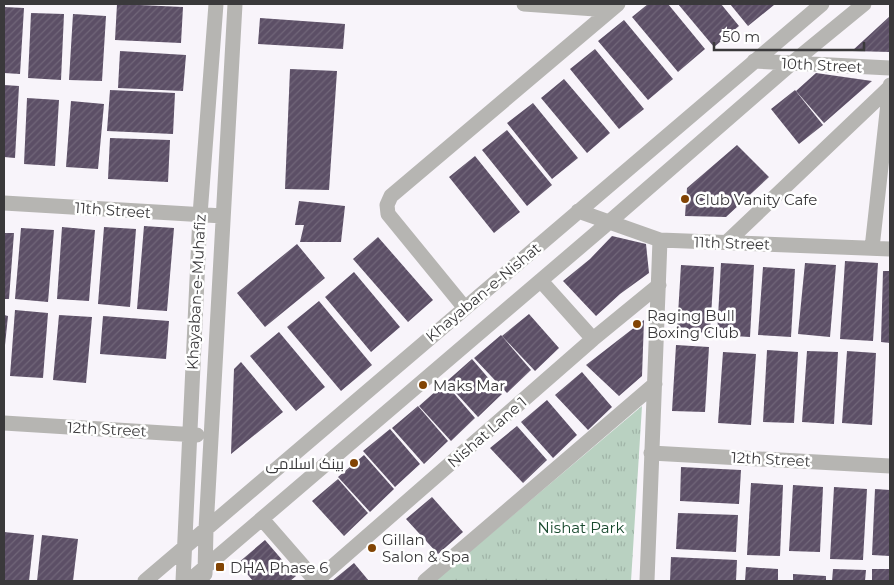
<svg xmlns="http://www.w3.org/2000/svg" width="894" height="585" font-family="Montserrat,Cairo,sans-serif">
	<defs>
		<pattern id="grass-tufts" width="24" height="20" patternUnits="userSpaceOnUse" patternTransform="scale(1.25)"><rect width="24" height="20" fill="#b9d1c1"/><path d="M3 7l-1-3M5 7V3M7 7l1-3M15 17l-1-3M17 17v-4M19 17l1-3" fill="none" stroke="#a0b4a7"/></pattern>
		<pattern id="building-hatch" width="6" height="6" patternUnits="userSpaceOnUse" patternTransform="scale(1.25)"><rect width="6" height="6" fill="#5c4f66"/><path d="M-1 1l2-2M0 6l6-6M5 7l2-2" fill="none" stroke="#716679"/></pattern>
	</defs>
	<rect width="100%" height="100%" fill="#f8f4fa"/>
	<!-- grass -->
	<path fill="url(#grass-tufts)" d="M642,406L631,581H435Z"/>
	<!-- building -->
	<path fill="url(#building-hatch)" d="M117,4L183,7L181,43L115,40Z
		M648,4H668L705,49L678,72L632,17Z
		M678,4H721L739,26L714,47Z
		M730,4H772L774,5L748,26Z
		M4,7L24,8L20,74L4,73Z
		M31,13L64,14L61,80L28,78Z
		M73,14L106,16L102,81L69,80Z
		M890,16V52L852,51Z
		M260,18L345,24L343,49L258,44Z
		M624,20L673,79L648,100L598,41Z
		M595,49L644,109L619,129L570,69Z
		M120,51L186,55L183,91L118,88Z
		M290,69L337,71L329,190L285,189Z
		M816,73L872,81L824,123L796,91Z
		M564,79L610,133L587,153L541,98Z
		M4,85L19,86L15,158L4,157Z
		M110,90L175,93L173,134L107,131Z
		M795,90L823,125L799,144L771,109Z
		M27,98L59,100L55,166L24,164Z
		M71,101L104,104L98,169L66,167Z
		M533,103L578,158L552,179L507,123Z
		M507,130L552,185L527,206L482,150Z
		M110,138L170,140L168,182L108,179Z
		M737,145L769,177L726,217L685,216L687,188Z
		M475,156L520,212L494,233L449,177Z
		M299,201L345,206L341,242H300L304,225H295Z
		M144,226L174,228L167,311L137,309Z
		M62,227L95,230L89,301L57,299Z
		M104,227L136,229L130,307L98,304Z
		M21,228L54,230L48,302L15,299Z
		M4,233H14L9,299H4Z
		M612,236L646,244L649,273L620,294L596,316L563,281L590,259Z
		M378,237L433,300L408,322L353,259Z
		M297,244L325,278L265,327L237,293Z
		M845,261L878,263L873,341L840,339Z
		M721,263L754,265L750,337L717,335Z
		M805,263L836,265L830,337L798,334Z
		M681,265L714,267L710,333L677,331Z
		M763,267L795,269L791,337L758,335Z
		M883,271H890V343L881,342Z
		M354,272L400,327L371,352L325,297Z
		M319,301L372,365L341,391L287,327Z
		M15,310L48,313L43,378L10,376Z
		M529,314L559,348L535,371L502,336Z
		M4,315L8,316L5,345H4Z
		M59,315L92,317L86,383L53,380Z
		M103,316L169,321L166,359L100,354Z
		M644,320L642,376L619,396L586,365Z
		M279,332L325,387L296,411L250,356Z
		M501,335L531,370L507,393L474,358Z
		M676,345L709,347L705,412L672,411Z
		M767,350L798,352L794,423L763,422Z
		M807,351L838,352L834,424L802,422Z
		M847,351L876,353L872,425L842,423Z
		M723,352L756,354L751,425L718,423Z
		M472,359L502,394L478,417L446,382Z
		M241,362L283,412L231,454L234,369Z
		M582,372L612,407L588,430L555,395Z
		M445,383L475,418L451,441L419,406Z
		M547,400L577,435L553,458L521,422Z
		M418,406L448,441L424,464L392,428Z
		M517,426L547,460L523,483L490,448Z
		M390,429L420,464L395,487L363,451Z
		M364,455L394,489L370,512L338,477Z
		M681,467L741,470L739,504L680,501Z
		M338,479L368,513L344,536L312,501Z
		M751,483L783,485L780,556L747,555Z
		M793,485L823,487L820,552L789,551Z
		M834,487L867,489L863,560L830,559Z
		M875,489L890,490V556L872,555Z
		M432,497L463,532L438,554L406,519Z
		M678,513L738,515L736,552L676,549Z
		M4,532L34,535L29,581H4Z
		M42,535L78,539L73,581H37Z
		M265,540L296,576L290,581H253L238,563Z
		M671,557L737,560L736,581H670Z
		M354,563L369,581H332Z
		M746,567L778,569V581H745Z
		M833,569L866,570L865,581H832Z
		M872,569H890V581H872Z
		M793,574L826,576V581H793Z"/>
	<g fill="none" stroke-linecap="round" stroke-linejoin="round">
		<!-- minor -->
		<path stroke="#b6b5b2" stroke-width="15" d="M524,4L610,10
			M754,61L890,68
			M4,203L223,216
			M578,211L660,240L890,249
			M727,242L889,88
			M872,248L890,85
			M541,281L593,339
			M464,307L388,214L387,205L391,196L618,4
			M4,423L197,435
			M651,453L890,466
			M262,519L316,581
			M205,574L206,529L235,4
			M145,581L822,4
			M183,581L200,215L216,4
			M189,581L608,223L792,63L864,4
			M316,581L593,339L659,285
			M425,581L655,384
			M647,581L660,240"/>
	</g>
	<!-- markers -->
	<g fill="#824404" stroke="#fff" stroke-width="2">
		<circle cx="685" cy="199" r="5"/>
		<circle cx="637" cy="324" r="5"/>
		<circle cx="423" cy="385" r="5"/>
		<circle cx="354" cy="463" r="5"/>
		<circle cx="372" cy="548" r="5"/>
		<rect x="215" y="562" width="10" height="10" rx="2.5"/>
	</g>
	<g text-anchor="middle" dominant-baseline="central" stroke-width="5" stroke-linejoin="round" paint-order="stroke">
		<!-- street labels -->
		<g font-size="15" fill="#3a393b" stroke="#fff">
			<text transform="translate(822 65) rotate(3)">10th Street</text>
			<text transform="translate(113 210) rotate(4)">11th Street</text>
			<text transform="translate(732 243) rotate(2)">11th Street</text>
			<text transform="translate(196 292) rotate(-87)">Khayaban-e-Muhafiz</text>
			<text transform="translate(483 292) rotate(-40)">Khayaban-e-Nishat</text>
			<text transform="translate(107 429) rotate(3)">12th Street</text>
			<text transform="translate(487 432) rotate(-41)">Nishat Lane 1</text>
			<text transform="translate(771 459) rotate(3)">12th Street</text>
		</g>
		<!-- poi labels -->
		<g font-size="15" fill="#3a393b" stroke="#fff" text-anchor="start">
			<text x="695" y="199">Club Vanity Cafe</text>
			<text x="647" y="315">Raging Bull<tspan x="647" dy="17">Boxing Club</tspan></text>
			<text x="433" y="385">Maks Mar</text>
			<text x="344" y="463" text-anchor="end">بینک اسلامی</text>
			<text x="382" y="539">Gillan<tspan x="382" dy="17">Salon &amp; Spa</tspan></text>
			<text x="230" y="567">DHA Phase 6</text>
		</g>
		<!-- park labels -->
		<g font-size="15" fill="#17482d" stroke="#fff">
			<text x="581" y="527">Nishat Park</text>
		</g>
	</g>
	<!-- border -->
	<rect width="894" height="585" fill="none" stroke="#3a393b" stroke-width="10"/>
	<!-- scale -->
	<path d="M714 42v8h150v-8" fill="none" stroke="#3a393b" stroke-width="2.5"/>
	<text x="722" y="42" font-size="15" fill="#3a393b" stroke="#ffffff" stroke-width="4" paint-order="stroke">50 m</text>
</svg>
